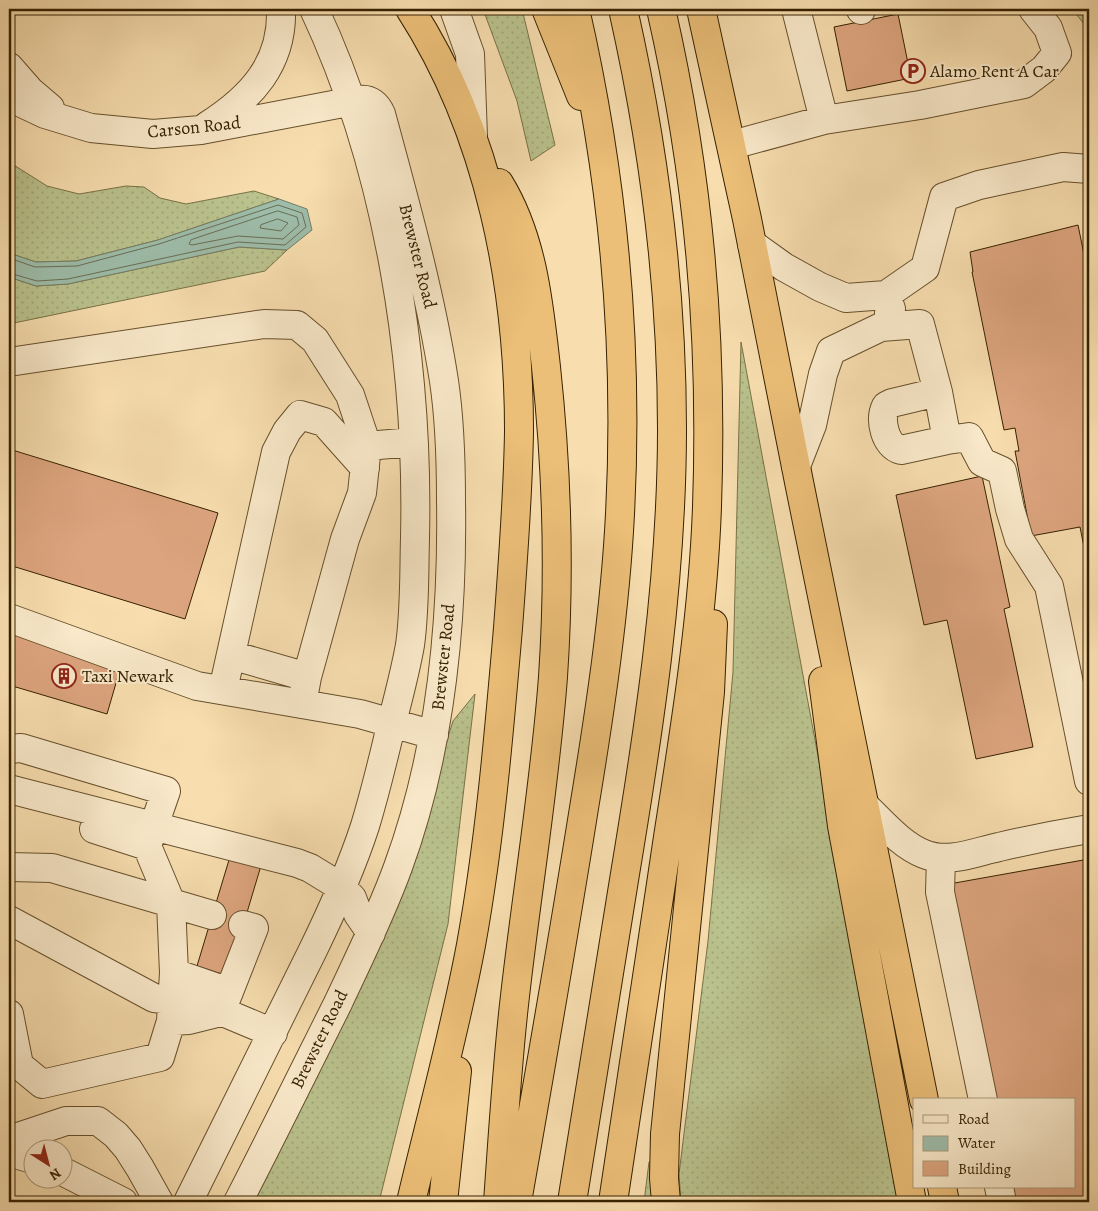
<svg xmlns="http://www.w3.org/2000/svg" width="1098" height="1211" font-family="Alegreya,serif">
	<defs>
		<pattern id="grass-dots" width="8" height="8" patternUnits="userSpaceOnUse" patternTransform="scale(1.25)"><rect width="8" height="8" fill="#bac28d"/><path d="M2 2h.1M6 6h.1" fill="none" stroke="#a0a678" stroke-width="1.8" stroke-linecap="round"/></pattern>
		<pattern id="cemetery-stones" width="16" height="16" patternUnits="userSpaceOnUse" patternTransform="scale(1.25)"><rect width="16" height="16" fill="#bac28d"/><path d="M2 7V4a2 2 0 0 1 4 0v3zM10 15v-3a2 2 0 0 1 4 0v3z" fill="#a0a678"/></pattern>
	</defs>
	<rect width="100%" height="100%" fill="#f8deaf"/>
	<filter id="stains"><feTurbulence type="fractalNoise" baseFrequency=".004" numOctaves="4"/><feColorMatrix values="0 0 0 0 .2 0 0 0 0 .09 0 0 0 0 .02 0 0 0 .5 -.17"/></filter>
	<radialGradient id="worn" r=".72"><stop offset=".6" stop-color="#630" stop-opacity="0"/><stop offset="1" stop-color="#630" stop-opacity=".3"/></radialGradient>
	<!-- grass -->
	<path fill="url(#grass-dots)" stroke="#787246" d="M483,9H522L555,145L531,161L517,101Z
		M9,162L47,186L79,194L126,186L144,187L160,198L186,204L254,191L279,199L158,240L76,261L36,262L9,253Z
		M239,247L287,250L265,271L9,324V277L36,286L68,284Z
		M741,342L901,1202H681L679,1174L708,941L733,672Z
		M475,694L448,924L379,1202H252L392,918L453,721Z
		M649,1162H654L656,1202H644Z"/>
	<!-- cemetery -->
	<path fill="url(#cemetery-stones)" stroke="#787246" d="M1072,9H1089V30Z"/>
	<!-- water -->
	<path fill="#9dbca9" stroke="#747e65" d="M279,199L307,209L312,230L287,250L239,247L68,284L36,286L9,277V253L36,262L76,261L158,240Z"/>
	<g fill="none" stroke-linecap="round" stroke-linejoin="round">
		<!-- shore -->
		<path stroke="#6a6e54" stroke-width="1" d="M278,211L297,217L299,225L283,239L238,236L192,245L189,244L191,240Z
			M278,219L288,223L281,231L260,228L261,225Z
			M9,258L35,267L77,266L159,244L278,205L302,213L306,227L285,245L238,242L68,279L37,281L9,273"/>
	</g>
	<!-- building -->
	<path fill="#dda57f" stroke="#362100" d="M898,14L911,78L847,91L834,27Z
		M1078,225L1089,279V572L1080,527L1031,536L1015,451H1019L1015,428L1004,430L972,272H973L970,252Z
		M9,449L218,513L185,619L9,565Z
		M982,476L1010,607L1004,609L1033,747L976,759L947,620L924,625L896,495Z
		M9,633L121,666L107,714L9,685Z
		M232,850L263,859L228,976L197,966Z
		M1089,859V1202H1014L1011,1187H1074V1100H993L949,884Z
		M9,946L13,966H9Z"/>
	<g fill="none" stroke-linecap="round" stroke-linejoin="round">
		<defs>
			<path id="minor" d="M454,9L470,54L473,137
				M796,9L824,120
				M861,9V10
				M9,67L30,91L50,108
				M9,97L45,114L91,128L153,134L201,130L359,100C370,98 377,105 381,114C405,203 430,291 444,381C450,421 451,461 451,501C453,625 441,750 398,867C381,914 359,958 338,1003C305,1069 272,1136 238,1202
				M207,126C251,98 283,64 281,9
				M732,145L824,120L920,105L1024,84L1044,69L1057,53L1048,28L1033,9
				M752,244L784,267L820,287L846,298L886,295L891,309L889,313
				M886,295L925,268L944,197L979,185L1063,167L1089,169
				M9,362L264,324L297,325L315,340L350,395L367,446L362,493L345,539L307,677L302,704
				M947,440L969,437L982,462L1002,471L1010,509L1019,539L1049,586L1089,781
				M367,446L413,442
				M796,466L812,425L823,374L831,351L881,327L920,324L938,392L947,440L901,450C885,446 879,420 886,406L892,403L938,392
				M9,618L197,686L360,714L434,735
				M231,655L307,677
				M223,690L276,452L287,431L300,415L324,422L365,468
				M9,749L21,748L166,791L148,843
				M9,789L297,863L310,868L341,887L352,898L358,914L371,933
				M865,806C882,822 901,845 924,854C948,864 975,852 999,847C1029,840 1059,834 1089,829
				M94,829L147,846L171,903L212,915
				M941,858L940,892L983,1100
				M9,867L52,868L171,903L174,973L171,1021L160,1057L42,1084L19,1065L9,1014
				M9,920L154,998L172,1000L192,999L273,1033
				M174,973L229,992
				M171,1021L189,1020L221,1012L254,928L243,925
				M9,1140L66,1121H98L116,1135L128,1149L140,1168L159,1202
				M9,1152L32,1159
				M62,1171L123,1202
				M999,1187L1002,1202
				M188,1202L312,952C332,911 351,869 365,826C375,793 383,760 391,726C398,699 405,673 410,645C415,610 414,573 415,538C419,362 389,169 314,9"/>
			<path id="highway" d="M410,9C490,133 519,286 519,431C518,497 513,562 508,628C499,733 490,840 471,945C455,1031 431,1117 411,1202
				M546,9L581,96
				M701,9L747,219L799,482L924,1100
				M823,681L842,826L912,1202
				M942,1187L945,1202
				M443,1202L457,1071
				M498,1202C503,1134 507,1064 515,996C527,890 545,784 553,677C560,574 557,470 546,367C539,305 533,238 499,183
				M517,1202C540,1071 563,940 584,808C600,711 615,612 620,514C629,343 613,175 575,9
				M572,1202C589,1095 607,987 624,880C649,730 672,580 672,429C672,287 654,147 623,9
				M613,1202C631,1081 650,959 668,837C685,728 703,618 707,507C713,336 699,176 661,9
				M666,1202L664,1178L665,1134L710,692L713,624"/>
		</defs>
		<!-- minor casing -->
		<use href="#minor" stroke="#66502c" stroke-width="30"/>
		<!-- highway casing -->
		<use href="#highway" stroke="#362100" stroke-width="30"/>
		<!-- minor -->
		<use href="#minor" stroke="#faeacb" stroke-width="28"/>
		<!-- highway -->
		<use href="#highway" stroke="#ecbf78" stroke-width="28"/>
	</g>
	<!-- icons -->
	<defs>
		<symbol id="parking-ring" viewBox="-11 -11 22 22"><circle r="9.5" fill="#faeacb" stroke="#8f2418" stroke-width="1.5"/><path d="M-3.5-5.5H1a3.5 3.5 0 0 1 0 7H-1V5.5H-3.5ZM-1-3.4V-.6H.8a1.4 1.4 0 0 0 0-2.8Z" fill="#8f2418"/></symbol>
		<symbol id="building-ring" viewBox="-11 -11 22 22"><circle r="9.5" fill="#faeacb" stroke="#8f2418" stroke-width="1.5"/><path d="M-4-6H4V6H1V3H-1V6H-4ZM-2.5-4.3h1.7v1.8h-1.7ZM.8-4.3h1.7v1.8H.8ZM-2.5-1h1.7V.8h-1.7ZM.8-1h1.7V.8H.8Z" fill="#8f2418"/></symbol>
	</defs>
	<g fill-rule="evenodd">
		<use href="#parking-ring" x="899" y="57" width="28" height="28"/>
		<use href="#building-ring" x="50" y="662" width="28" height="28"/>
	</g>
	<g text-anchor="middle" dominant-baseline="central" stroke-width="4" stroke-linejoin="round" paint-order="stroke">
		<!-- poi labels -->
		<g font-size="18" fill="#362100" stroke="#faeacb" text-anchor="start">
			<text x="930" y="71">Alamo Rent A Car</text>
			<text x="82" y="676">Taxi Newark</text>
		</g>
		<!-- street labels -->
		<g font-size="18" fill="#362100" stroke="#faeacb">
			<text transform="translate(194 127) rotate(-6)">Carson Road</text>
			<text transform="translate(418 256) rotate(76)">Brewster Road</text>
			<text transform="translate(443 657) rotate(-84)">Brewster Road</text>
			<text transform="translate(319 1039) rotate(-64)">Brewster Road</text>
		</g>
	</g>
	<!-- margin -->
	<rect width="1098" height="1211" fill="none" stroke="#f8deaf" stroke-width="30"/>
	<rect x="10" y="10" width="1078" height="1191" fill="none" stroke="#362100" stroke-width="2.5"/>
	<rect x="15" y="15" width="1068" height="1181" fill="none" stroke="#362100"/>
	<!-- legend -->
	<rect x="913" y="1098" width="162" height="90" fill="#faeacb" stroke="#ac9a7a"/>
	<rect x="923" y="1115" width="25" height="8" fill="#faeacb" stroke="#ac9a7a"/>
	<text x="958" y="1124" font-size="15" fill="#362100">Road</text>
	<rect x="923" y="1136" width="25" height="15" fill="#9dbca9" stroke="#ac9a7a"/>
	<text x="958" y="1148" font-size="15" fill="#362100">Water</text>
	<rect x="923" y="1161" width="25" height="15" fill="#dda57f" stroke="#ac9a7a"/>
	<text x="958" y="1174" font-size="15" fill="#362100">Building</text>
	<!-- north arrow -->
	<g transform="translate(48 1164) rotate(144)"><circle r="24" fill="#faeacb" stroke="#ac9a7a"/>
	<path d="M0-4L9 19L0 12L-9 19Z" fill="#8f2418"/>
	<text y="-8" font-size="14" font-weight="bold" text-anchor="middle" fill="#362100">N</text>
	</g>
	<rect width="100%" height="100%" filter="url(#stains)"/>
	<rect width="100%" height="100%" fill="url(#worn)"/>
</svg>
